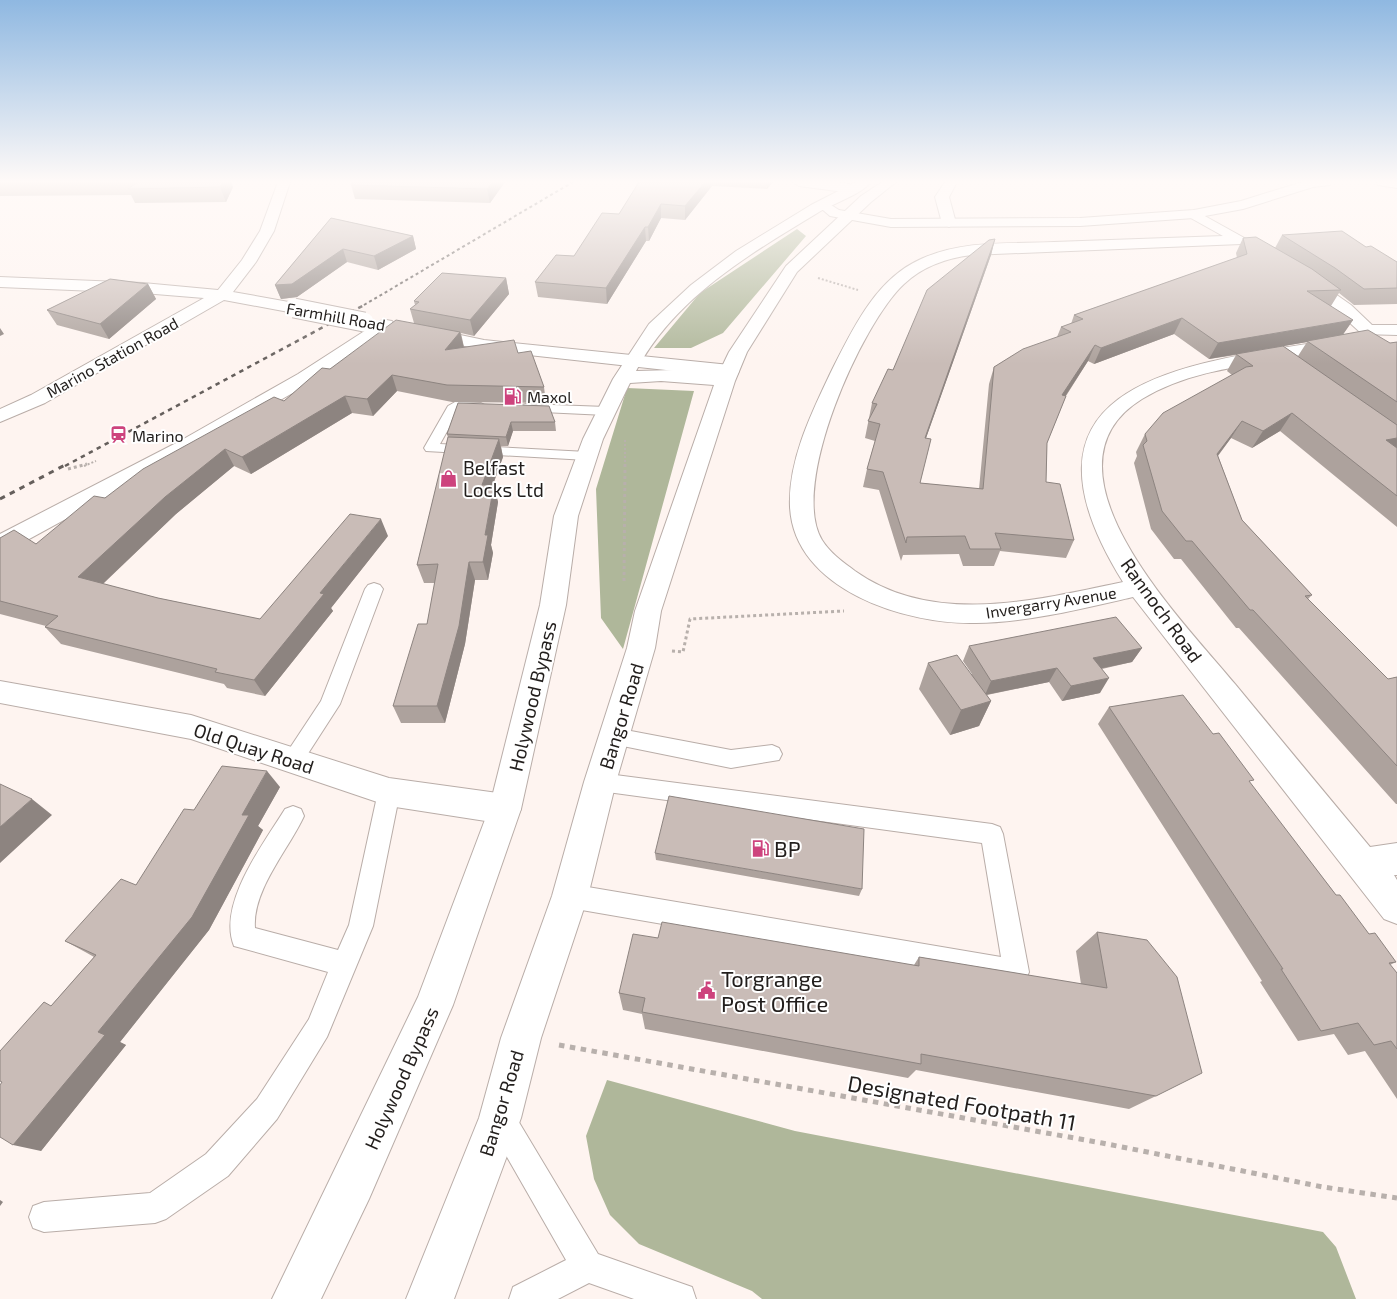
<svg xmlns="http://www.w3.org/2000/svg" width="1397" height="1299" font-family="'Exo 2',sans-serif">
	<rect width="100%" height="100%" fill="#fef4f0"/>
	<!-- forest -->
	<path fill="#afb79a" d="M797,229L806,236L723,333L691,348H654L700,293Z
		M627,388L694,391L623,649L601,618L596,489Z
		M607,1080L795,1131L1323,1232L1336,1247L1356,1299H762L752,1291L639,1244L610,1215L594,1179L586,1136Z"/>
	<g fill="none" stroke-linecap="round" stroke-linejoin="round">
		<defs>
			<path id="lane" d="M455,402L481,403L488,407L481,411L459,410L440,444L587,452L594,456L587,460L426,451L424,448L448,406Z
				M526,404L606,407L613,411L606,415L521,411L519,408L521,405Z
				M374,583L380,585L383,589L340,704L300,766L293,769L286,766L282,760L321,701L365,589L368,585Z
				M615,728L731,750L772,745L779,748L782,754L779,760L731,768L608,743L605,737L608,731Z
				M600,773L992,824L1000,827L1003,834L1029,972L1025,981L1016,985L570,908L562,904L558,896L562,888L570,884L1001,957L982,843L600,791L592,789L589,782L592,775Z
				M389,782L397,785L400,792L373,926L327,1037L277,1119L228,1176L166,1219L155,1223L44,1232L33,1228L29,1217L33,1206L44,1202L150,1193L206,1154L257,1099L309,1019L328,972L234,946C217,904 264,843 285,809L293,806L301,809L304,816C289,849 252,890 255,928L338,950L349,925L378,792L381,785Z
				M501,1105L511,1109L598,1254L692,1287L696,1299H634L589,1283L558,1299H509L513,1287L566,1260L491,1129L487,1119L491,1109Z"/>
			<path id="street" d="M278,182H290L274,231L256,262L233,292L300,304L302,308L300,312L294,313L224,300L45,403L0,422V409L31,395L204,298L143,293L0,287V277L143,283L218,290L242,260L260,231Z
				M793,182C807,182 850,179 859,189L852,193L799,186Z
				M945,182H957L949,197L956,223L949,227L942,223L935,197Z
				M1194,210L1248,240L1241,244L972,255C947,258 923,266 904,284C861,324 789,486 822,540C830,553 843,562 855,571C934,627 1037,600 1123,582C996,378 1190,363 1339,339L1345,340L1348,344L1345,348C1278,365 1203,362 1142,399C1029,469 1186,624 1235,684C1280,739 1325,793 1370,847L1397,843V875H1394L1397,880V924L1384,919L1133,597C1081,609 1029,622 976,623C907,625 794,590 790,507C788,461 811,414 830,374C851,332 875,279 921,259C962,240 1010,244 1054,242C1110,240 1167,238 1223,236L1189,217L1187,214Z
				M1305,275L1311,277L1351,305L1372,325H1397V335L1362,334L1339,313L1299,283L1297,280L1299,277Z
				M386,320L392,321L395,325L392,329L312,382L194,449L9,550L0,552V534L180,441L298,374L380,321Z
				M427,328L484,340L730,365L737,367L739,371L737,375L730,377L484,350L421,337L418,333L421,329Z
				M0,681L191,715L389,778L505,794L516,799L521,809L516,819L505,824L389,806L191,739L0,703Z"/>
			<path id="secondary" d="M1302,182H1331L1330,185L1313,187L1243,209L1194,218L1080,226L891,227L830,216L816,204L823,200L839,210L891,219L1080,218L1194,210L1241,201Z
				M1377,182H1397V188L1378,185Z"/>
			<path id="highway" d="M856,182H871C862,194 832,204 819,212C751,253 674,298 636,371L674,370L718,375L729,352L786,266L861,196L882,182H896L871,202L797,272L747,352L735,381L661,611L655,648L616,782L588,896L541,1038L521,1118L454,1299H406L479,1118L501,1038L552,896L584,782L627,648L635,611L714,385L661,381L630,383L626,391L603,439L578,516L566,605L521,809L453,1005L369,1199L321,1299H272L418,997L489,809L540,605L554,516L583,439L613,379L649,324L691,285L736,251L811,205Z"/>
		</defs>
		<!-- lane casing -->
		<use href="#lane" stroke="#b9ada8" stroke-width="2"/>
		<!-- street casing -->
		<use href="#street" stroke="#b9ada8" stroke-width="2"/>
		<!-- secondary casing -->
		<use href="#secondary" stroke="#b9ada8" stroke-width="2"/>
		<!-- highway casing -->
		<use href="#highway" stroke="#b9ada8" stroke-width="2"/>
		<!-- path-far2 -->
		<path stroke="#b8b0ac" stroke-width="2" stroke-dasharray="2 2" stroke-linecap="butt" d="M818,278L858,290
			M84,466L96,461
			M625,466V440"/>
		<!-- path-far1 -->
		<path stroke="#b8b0ac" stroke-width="3" stroke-dasharray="3 3" stroke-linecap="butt" d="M68,469L87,464
			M624,581L625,464
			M672,651L683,652L690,619L844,611"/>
		<!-- path -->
		<path stroke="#b8b0ac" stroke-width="5" stroke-dasharray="5.5 5.5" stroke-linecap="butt" d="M559,1045L1102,1143L1323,1187L1397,1198"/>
		<!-- lane -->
		<use href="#lane" fill="#fff" fill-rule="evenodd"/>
		<!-- street -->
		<use href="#street" fill="#fff" fill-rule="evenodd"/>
		<!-- secondary -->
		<use href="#secondary" fill="#fff" fill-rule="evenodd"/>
		<!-- highway -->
		<use href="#highway" fill="#fff" fill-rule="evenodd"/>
		<!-- rail-far2 -->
		<path stroke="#655f5c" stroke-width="2" stroke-dasharray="3 3" stroke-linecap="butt" d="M364,305L573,182"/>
		<!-- rail-far1 -->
		<path stroke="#655f5c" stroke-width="2.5" stroke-dasharray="4.5 4.5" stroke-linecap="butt" d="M65,466L366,304"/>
		<!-- rail -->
		<path stroke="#655f5c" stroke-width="3" stroke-dasharray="5.5 5.5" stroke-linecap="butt" d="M0,499L67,464"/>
		<defs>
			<path id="street-bridge" d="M294,308L364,322"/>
		</defs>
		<!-- street-bridge casing -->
		<use href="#street-bridge" stroke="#b9ada8" stroke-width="21" stroke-linecap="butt"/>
		<!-- street-bridge -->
		<use href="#street-bridge" stroke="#fff" stroke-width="19"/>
	</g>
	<!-- wall -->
	<path fill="#ada29d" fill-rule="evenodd" d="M0,182H231L233,187L226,202L135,203L131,195L0,196Z
		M505,182L490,203L355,199L351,185Z
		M639,182H773L767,189L712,186L685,220L661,218L649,241H646L607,304L538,297L535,282L574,256L619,214Z
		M331,218L413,236L416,249L378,270L347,262L297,297L281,299L275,285Z
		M1282,235L1366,247L1397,262V304L1354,305L1339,293L1331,306H1330L1353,320L1343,334L1390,343L1397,342V527L1280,431L1252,448L1231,438L1218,456L1242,520L1312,595L1308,599L1388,679L1397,677V804H1396L1239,628H1236L1181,559H1174L1151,529L1134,463L1137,456L1136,452L1145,434L1232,375L1227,371L1236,355L1209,359L1174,334L1094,364L1088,361L1066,396L1047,443L1046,482L1074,540L1066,558L1000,551L994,566H963L959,554L903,555L901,561L879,490L863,487L867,469L875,441L865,438L872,403L893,370L995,239L991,255L926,438L920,483L979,489L989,384L994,367L1057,337L1061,327L1071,324L1074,315L1237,258L1236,253L1243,238L1275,248ZM1307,342L1298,356L1283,346Z
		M506,278L509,294L474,336L461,333L464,347L518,353L544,387L546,403L452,402L397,391L373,416L352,413L251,474L234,466L176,514L103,584L158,598L260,619L388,536L331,608L333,611L265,696L227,688L224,684L61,644L45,627L46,626L0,614V538L36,544L105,498L284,401L330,369L414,323L410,309L415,305L414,301Z
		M148,284L156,299L109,339L57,325L47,310Z
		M458,403L555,422L556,431H513L508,446H501L503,457L493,485L498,502L491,545L493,553L488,580H475L465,644L445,723H401L393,706L427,624L435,583H424L417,565L448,438L447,434Z
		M969,646L1142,648L1132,662L1102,669L1100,693L1062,701L1049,682L987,695L991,701L979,726L950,735L919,689L928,663L972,674L963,661Z
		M1109,707L1250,784L1336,895L1369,934L1396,962L1390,965L1397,973V1099L1365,1051L1348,1055L1334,1034L1298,1041L1260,982L1262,981L1098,724Z
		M280,787L258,826L263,830L209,930L120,1042L126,1045L41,1151L2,1082L51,1006L94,957L87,953L65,941L136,885L194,810Z
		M655,853L862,889L859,896L656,860Z
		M1097,932L1156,1096L1129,1109L916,1070L908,1078L645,1029L642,1014L623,1010L619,993L658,938L914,965L919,957L1081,984L1076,951Z"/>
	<!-- shaded-wall -->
	<path fill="#8d8480" d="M223,182H231L233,187L226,202L220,187Z
		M493,182H505L490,203L487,189Z
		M705,182H712V186L685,220V206Z
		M767,182H773L767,189Z
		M661,204V218L649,241L648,227Z
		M645,227L646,241L607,304L606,288Z
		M413,236L416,249L378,270L374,256Z
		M995,239L991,255L920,455L925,438Z
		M343,249L347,262L297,297L281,299L275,285Z
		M506,278L509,294L474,336L470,320Z
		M148,284L156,299L109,339L100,324Z
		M1182,318L1174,334L1094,364L1101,348Z
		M1353,320L1342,336L1307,341V342L1209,359L1218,343Z
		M0,328L4,334L0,336Z
		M460,332L464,348L445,350Z
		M1095,345L1088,361L1055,412L1062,395Z
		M392,375L397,391L373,416L367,399Z
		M345,396L352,413L251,474L242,457Z
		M1292,413L1280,431L1252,448L1263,431Z
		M1242,421L1231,438L1206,471L1217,454Z
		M511,422L513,431L508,446L506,437Z
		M1397,438V454L1386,440Z
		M499,439L503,457L486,503L482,485Z
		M225,449L234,466L176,514L92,594L78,577L165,497Z
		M494,485L498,502L491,545L493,553L488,580L483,562L485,535Z
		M381,519L388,536L331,608L333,611L265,696L254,680L320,593Z
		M469,562L475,580L465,644L445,723L437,706Z
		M1142,648L1132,662L1084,672L1093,658Z
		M1057,668L1049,682L985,695L991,681Z
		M1109,678L1100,693L1062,701L1071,686Z
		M991,701L979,726L950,735L961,710Z
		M267,771L280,787L258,826L263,830L209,930L120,1042L126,1045L41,1151L13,1145L98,1032L242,815Z
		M32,799L52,815L0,863V827Z
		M0,1200L3,1202L0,1206Z"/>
	<!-- building -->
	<path fill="#c9bcb7" stroke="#8d8480" d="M138,182H223L220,187L128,189Z
		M353,182H493L487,189L351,185Z
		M639,182H705L685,206L661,204L648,227H645L606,288L535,282L556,255L574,256L602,213L619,214Z
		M331,218L413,236L374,256L343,249L292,284L275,285Z
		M1342,231L1366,247L1371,246L1397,262V288L1364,289L1335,268L1282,235Z
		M1256,237L1312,269L1341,290L1307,291L1353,320L1218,343L1182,318L1101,348L1095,345L1062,395L1066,396L1047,443L1046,482L1060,484L1074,540L995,533L1001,549H970L965,536L907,537L906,543L883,472L867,469L880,424L868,421L877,404L872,403L888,369L893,370L927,290L989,240L995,239L925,438L931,439L920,483L983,489L994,367L1023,349L1071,332L1061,327L1083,319L1074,315L1247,254L1243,238Z
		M442,273L506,278L470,320L410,309L419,302L414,301Z
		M110,279L148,284L100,324L47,310Z
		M396,320L460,332L445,350L514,340L518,353L531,351L544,387L447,385L392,375L367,399L345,396L242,457L225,449L165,497L78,577L158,598L260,619L350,514L381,519L320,593L324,594L254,680L215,672L217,669L45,627L58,616L0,601V538L14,530L36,544L94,496L105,498L143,469L274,397L284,401L322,368L330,369Z
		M1368,330L1390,343L1397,342V402L1307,341Z
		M1283,346L1397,425V438L1386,440L1397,448V496L1292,413L1263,431L1242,421L1217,454L1242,520L1312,595L1305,596L1388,679L1397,677V766L1253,610H1250L1192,541H1186L1162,511L1143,445L1147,441L1145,434L1163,413L1246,367L1253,366L1236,354Z
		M458,403L549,406L555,422H511L506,437L447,434Z
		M448,437L499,439L482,485H494L485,535H488L483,562H469L459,626L437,706H393L418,624H427L438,564L417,565Z
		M1116,617L1142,648L1093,658L1109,678L1071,686L1057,668L991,681L969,646Z
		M957,655L991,701L961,710L928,663Z
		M1183,695L1213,734L1219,733L1254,780L1249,781L1336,895H1340L1369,934L1375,933L1396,962L1389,963L1397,973V1049L1391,1041L1374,1045L1358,1023L1321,1031L1281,969H1283L1109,707Z
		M222,766L267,771L242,815H249L192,917L98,1032L105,1035L13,1145L0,1137V1085L2,1082L0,1081V1051L44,1002L51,1006L96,955L65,941L121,879L136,885L184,809L194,810Z
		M0,784L32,799L0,827Z
		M669,796L864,829L862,889L655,853Z
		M662,922L919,966V957L1107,988L1097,932L1147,940L1177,977L1202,1073L1156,1096L921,1054V1064L642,1012L645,998L619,993L633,934L658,938Z"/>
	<!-- sky -->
	<linearGradient id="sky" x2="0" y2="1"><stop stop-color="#8fb8e1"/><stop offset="0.5" stop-color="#fffaf8"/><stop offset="1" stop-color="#fffaf8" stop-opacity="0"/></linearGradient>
	<rect width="1397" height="364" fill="url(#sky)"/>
	<!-- icons -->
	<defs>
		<symbol id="fuel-bare" viewBox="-9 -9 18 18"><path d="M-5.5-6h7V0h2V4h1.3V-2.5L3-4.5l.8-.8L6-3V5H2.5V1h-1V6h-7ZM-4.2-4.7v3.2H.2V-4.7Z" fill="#cd437d" stroke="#fff" stroke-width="2.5" paint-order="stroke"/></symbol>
		<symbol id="station-bare" viewBox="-9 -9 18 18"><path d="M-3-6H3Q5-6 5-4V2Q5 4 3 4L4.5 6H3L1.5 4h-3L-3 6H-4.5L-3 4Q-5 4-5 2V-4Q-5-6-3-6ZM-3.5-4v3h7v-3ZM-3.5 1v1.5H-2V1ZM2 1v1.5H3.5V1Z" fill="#cd437d" stroke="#fff" stroke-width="2.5" paint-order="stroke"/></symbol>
		<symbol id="shop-bare" viewBox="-9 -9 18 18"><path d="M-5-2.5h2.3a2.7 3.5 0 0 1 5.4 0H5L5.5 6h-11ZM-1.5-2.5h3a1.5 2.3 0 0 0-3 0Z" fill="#cd437d" stroke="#fff" stroke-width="2.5" paint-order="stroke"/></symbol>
		<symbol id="civic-bare" viewBox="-9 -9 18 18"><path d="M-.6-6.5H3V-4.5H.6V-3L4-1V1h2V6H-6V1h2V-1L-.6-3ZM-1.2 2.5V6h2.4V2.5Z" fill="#cd437d" stroke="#fff" stroke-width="2.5" paint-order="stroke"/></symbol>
	</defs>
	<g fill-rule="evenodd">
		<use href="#fuel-bare" x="500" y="384" width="25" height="25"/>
		<use href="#station-bare" x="106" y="422" width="25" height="25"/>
		<use href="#shop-bare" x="436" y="466" width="25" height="25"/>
		<use href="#fuel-bare" x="748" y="836" width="25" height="25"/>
		<use href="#civic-bare" x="694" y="978" width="25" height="25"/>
	</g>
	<g text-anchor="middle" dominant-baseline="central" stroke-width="4" stroke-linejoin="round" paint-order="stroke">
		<!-- far-street labels -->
		<g font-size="16" fill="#221e1c" stroke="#fff">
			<text transform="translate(336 316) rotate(10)">Farmhill Road</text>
			<text transform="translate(112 357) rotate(-29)">Marino Station Road</text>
			<text transform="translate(1051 602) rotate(-9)">Invergarry Avenue</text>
		</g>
		<!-- far-poi labels -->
		<g font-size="16" fill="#221e1c" stroke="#fff" text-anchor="start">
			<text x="527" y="396">Maxol</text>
			<text x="132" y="435">Marino</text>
		</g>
		<!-- poi labels -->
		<g font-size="19" fill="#221e1c" stroke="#fff" text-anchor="start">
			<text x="463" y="467">Belfast<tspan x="463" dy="22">Locks Ltd</tspan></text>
		</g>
		<!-- street labels -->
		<g font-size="19" fill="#221e1c" stroke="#fff">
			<text transform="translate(1162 610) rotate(54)">Rannoch Road</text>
			<text transform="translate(532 696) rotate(-77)">Holywood Bypass</text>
			<text transform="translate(621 716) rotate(-73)">Bangor Road</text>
			<text transform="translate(254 748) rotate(18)">Old Quay Road</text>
			<text transform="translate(401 1078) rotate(-66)">Holywood Bypass</text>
			<text transform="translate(501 1103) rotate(-73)">Bangor Road</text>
		</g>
		<!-- near-poi labels -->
		<g font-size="22" fill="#221e1c" stroke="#fff" text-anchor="start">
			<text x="774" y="848">BP</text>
			<text x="721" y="978">Torgrange<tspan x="721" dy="25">Post Office</tspan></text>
		</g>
		<!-- near-street labels -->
		<g font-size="22" fill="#221e1c" stroke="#fff">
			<text transform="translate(962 1102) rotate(10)">Designated Footpath 11</text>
		</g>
	</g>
</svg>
